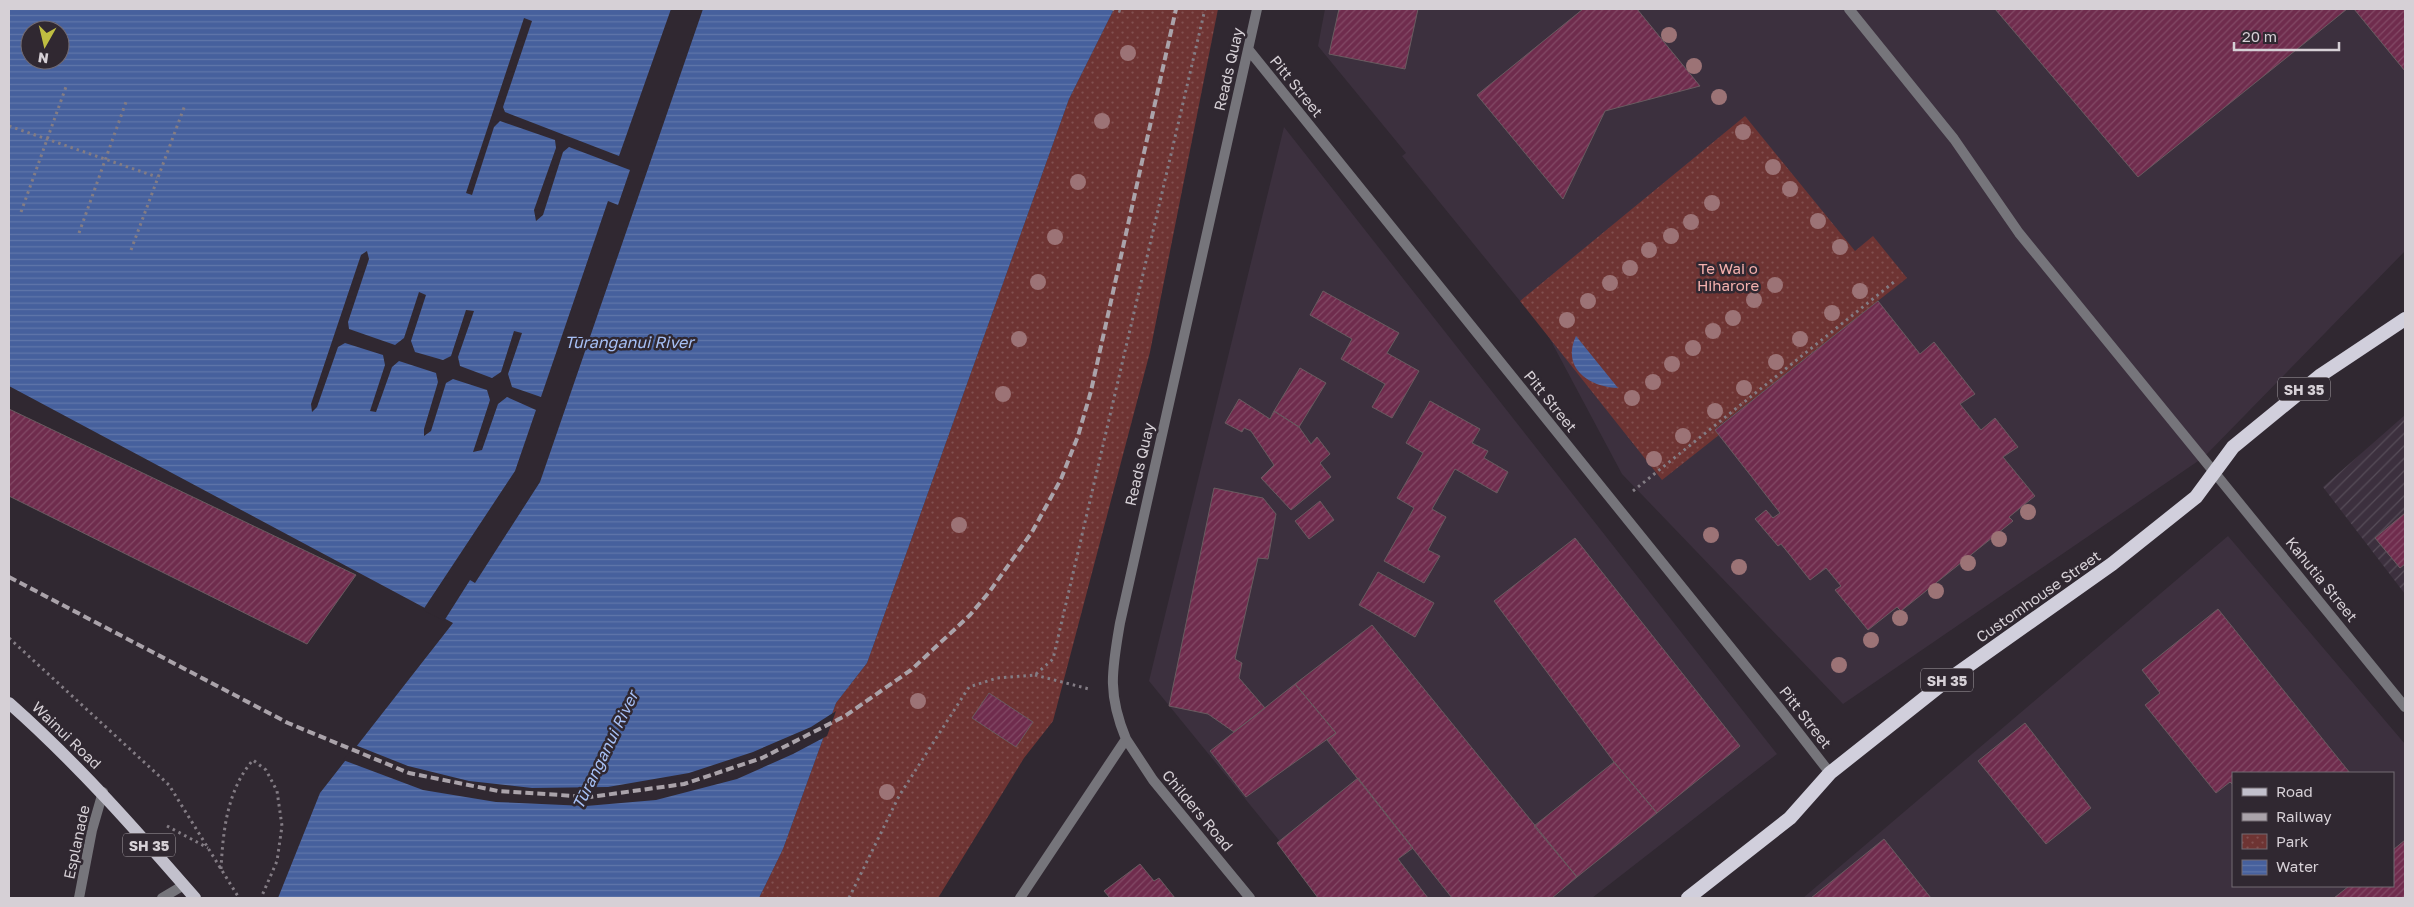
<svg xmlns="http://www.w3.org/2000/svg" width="2414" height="907" font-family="'Golos Text',sans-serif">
	<defs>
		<pattern id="industrial-furrows" width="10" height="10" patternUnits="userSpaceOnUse" patternTransform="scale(1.25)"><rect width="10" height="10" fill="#3c303e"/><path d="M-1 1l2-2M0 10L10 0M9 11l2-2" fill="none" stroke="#574d59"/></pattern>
		<pattern id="park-dots" width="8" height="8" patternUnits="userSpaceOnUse" patternTransform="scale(1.25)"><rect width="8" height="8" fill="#6e3433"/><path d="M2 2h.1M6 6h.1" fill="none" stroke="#825050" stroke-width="1.8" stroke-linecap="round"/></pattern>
		<pattern id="water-rules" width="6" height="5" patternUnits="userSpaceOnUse" patternTransform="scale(1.25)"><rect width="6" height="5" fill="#46609d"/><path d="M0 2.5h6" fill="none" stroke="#6076aa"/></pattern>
		<pattern id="building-hatch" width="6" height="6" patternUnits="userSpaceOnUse" patternTransform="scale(1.25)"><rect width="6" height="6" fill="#6f2c4d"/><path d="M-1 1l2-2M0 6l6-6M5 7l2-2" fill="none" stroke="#834a66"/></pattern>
	</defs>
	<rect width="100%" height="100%" fill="#302831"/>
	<!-- built -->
	<path fill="#3c303e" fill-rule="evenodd" d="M1325,9H2405V251L2204,457L1843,704L1622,474L1535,311L1524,298L1520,301L1402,156L1406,153L1318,46Z
		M1284,127L1777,754L1592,898H1326L1149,681Z
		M2228,536L2405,744V898H1803ZM2233,773H2393V886H2233Z"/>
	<!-- industrial -->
	<path fill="url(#industrial-furrows)" d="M2405,415V594L2323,487Z"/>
	<!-- park -->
	<path fill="url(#park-dots)" d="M1114,9H1218L1150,352L1053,721L1024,758L938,898H759L783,849L836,703L867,663L1069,99Z
		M1745,116L1855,251L1873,236L1907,278L1715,429L1719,435L1662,480L1520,301Z"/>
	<!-- water -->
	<path fill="url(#water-rules)" fill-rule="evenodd" d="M9,9H1114L1069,99L867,663L836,703L783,849L759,898H278L320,793L453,623L9,386ZM30,30H60V60H30Z
		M1576,336L1618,388C1589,387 1561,368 1576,336Z"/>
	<!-- pier -->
	<path fill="#302831" d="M671,9H703L540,482L475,583L470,580L444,621L423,610L515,471L536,410L507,397L498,404L482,450L473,452L490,400L487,390L453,379L446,383L431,431L424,436V429L438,382L436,373L399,361L392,367L376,412L370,411L385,365L383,355L345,343L338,347L317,407L312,412L311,404L361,255L367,251L369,259L348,322L349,329L395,345L404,338L419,292L426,295L411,341L415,352L443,360L451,356L466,310L474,311L458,357L460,366L492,378L501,372L514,331L522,333L508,374L512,387L541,397L608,201L618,205L630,170L569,147L563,152L543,215L536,221L534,210L556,148L555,140L500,121L494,127L472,195L466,193L524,18L532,21L503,107L505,112L619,156Z
		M836,711L827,736L793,754L737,779L656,800L586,806L496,802L423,790L343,760L355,745L408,766L469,781L532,788L608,787L689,773L753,752L811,727Z"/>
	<!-- building -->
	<path fill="url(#building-hatch)" stroke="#695b60" d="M1339,9H1418L1405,69L1329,54Z
		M1583,9H1637L1700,86L1605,111L1563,199L1477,95Z
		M1995,9H2347L2138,177Z
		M2354,9H2405V71Z
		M1323,291L1399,333L1387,353L1419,371L1392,418L1372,407L1385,384L1341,359L1352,339L1310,315Z
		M1878,301L1920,354L1934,342L1975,394L1960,404L1981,430L1995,418L2018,447L2003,457L2035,496L2009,517L2013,521L1901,611L1897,607L1868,630L1835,590L1841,586L1826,568L1810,580L1781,544L1778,546L1755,519L1766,510L1773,518L1780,513L1715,430Z
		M1300,368L1326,383L1299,427L1274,411Z
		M1239,399L1270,419L1274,411L1299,427L1311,444L1317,437L1330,454L1320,463L1331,477L1291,510L1261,478L1274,465L1251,431L1244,428L1242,432L1225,423Z
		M1430,401L1480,429L1472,443L1488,451L1484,458L1508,472L1497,493L1455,469L1432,509L1446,517L1428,550L1440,556L1424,583L1384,561L1414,508L1397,498L1423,453L1406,443Z
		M9,409L356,575L307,644L9,496Z
		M1214,488L1263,498L1276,514L1268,559L1258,558L1235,659L1242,663L1239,678L1265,708L1234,732L1208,714L1169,706Z
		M1320,501L1334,520L1309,539L1295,521Z
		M2405,513V564L2400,568L2375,538Z
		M1575,538L1740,746L1657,813L1614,762L1494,601Z
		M1378,572L1434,603L1415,637L1359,605Z
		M2218,609L2350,773H2233V785L2230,782L2216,793L2145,705L2160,693L2142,670Z
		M1372,625L1577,877L1552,898H1452L1327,740L1336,733L1295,684Z
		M1295,684L1336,733L1246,797L1210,751Z
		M989,693L1033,722L1016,747L972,718Z
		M2025,723L2091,808L2046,844L1978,761Z
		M1614,762L1657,813L1577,877L1534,826Z
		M1358,778L1413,848L1398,859L1428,898H1318L1277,843Z
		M1884,839L1931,898H1811Z
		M2405,840V898H2334L2349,886H2393V850Z
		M1140,864L1154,881L1159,878L1175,898H1110L1104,891Z"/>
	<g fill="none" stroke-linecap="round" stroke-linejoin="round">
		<!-- path -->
		<path stroke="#837c84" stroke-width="3" stroke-dasharray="2.5 4" stroke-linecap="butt" d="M1112,9L1122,12L1123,9
			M9,126L157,177
			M21,212L67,84
			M79,233L126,102
			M131,250L185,105
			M1633,491L1894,282
			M9,638L169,785L239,898
			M1035,675L1089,689
			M167,826L208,848
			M221,869C223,831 227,790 253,760L266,770L277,791L282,826L277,861L261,898
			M849,898L899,796L969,687L997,678L1035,675L1053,659L1205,9"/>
		<!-- service -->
		<path stroke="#76757b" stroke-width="10" d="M1849,9L1954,139L2019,233L2214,472"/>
		<!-- minor -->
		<path stroke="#76757b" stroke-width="10" d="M1248,49L1781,710L1830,773
			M2214,472L2405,707
			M1126,739L1153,780L1250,898
			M79,898L92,830L103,792
			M162,898L184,885
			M1020,898L1126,739C1107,693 1112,670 1120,623L1257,9"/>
		<!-- primary -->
		<path stroke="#c2c0cc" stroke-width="12" d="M9,703C77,763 136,830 195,898"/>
		<!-- trunk -->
		<path stroke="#d1cfdc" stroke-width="14" d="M1688,898L1790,818L1830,773L1941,685L2112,564L2196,497L2233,447L2321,375L2405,319"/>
		<!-- rail -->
		<path stroke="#aaa3aa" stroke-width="4" stroke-dasharray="8 4" stroke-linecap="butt" d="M9,577L288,723L409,773L498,791L590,797L684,784L762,758L845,716L911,670L970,615L990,591L1032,532L1061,479L1078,436L1091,391L1176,9"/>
	</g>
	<!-- trees -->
	<g fill="#9c7376">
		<circle cx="1669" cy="35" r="8"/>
		<circle cx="1128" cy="53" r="8"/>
		<circle cx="1694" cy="66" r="8"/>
		<circle cx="1719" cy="97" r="8"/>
		<circle cx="1102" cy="121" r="8"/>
		<circle cx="1743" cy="132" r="8"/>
		<circle cx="1773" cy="167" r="8"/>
		<circle cx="1078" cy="182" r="8"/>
		<circle cx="1790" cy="189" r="8"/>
		<circle cx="1712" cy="203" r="8"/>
		<circle cx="1818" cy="221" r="8"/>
		<circle cx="1691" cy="222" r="8"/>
		<circle cx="1671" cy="236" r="8"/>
		<circle cx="1055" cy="237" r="8"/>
		<circle cx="1840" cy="247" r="8"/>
		<circle cx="1649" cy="250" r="8"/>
		<circle cx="1630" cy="268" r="8"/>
		<circle cx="1038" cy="282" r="8"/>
		<circle cx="1610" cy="283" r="8"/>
		<circle cx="1775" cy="285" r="8"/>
		<circle cx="1860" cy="291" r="8"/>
		<circle cx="1754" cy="300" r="8"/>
		<circle cx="1588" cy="301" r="8"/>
		<circle cx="1832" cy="313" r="8"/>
		<circle cx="1733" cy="318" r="8"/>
		<circle cx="1567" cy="320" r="8"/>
		<circle cx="1713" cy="331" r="8"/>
		<circle cx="1019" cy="339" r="8"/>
		<circle cx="1800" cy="339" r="8"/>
		<circle cx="1693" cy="348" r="8"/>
		<circle cx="1776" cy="362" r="8"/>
		<circle cx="1672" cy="364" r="8"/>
		<circle cx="1653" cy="382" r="8"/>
		<circle cx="1744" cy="388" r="8"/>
		<circle cx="1003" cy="394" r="8"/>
		<circle cx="1632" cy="398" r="8"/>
		<circle cx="1715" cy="411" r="8"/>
		<circle cx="1683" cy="436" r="8"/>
		<circle cx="1654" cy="459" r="8"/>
		<circle cx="2028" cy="512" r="8"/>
		<circle cx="959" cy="525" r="8"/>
		<circle cx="1711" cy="535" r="8"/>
		<circle cx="1999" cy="539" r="8"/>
		<circle cx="1968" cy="563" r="8"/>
		<circle cx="1739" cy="567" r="8"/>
		<circle cx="1936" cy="591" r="8"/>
		<circle cx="1900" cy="618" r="8"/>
		<circle cx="1871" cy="640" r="8"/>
		<circle cx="1839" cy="665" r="8"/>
		<circle cx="918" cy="701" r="8"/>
		<circle cx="887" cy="792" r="8"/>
	</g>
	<g text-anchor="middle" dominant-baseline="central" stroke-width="5" stroke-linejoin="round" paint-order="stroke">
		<!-- shield labels -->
		<g fill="#302831" stroke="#a49ea4" stroke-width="1">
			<rect x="2278" y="377.5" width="52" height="23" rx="4"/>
			<rect x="1921" y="668.5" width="52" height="23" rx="4"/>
			<rect x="123" y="833.5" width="52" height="23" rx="4"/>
		</g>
		<g font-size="14" font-weight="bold" fill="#d6d0d6">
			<text x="2304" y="389">SH 35</text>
			<text x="1947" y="680">SH 35</text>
			<text x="149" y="845">SH 35</text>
		</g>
		<!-- street labels -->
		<g font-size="15" fill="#d6d0d6" stroke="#302831">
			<text transform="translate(1228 69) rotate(-77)">Reads Quay</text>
			<text transform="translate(1297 86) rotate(51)">Pitt Street</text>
			<text transform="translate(1551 401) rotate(51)">Pitt Street</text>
			<text transform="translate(1139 464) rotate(-77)">Reads Quay</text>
			<text transform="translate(2322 579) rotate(51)">Kahutia Street</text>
			<text transform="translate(2038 596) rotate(-35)">Customhouse Street</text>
			<text transform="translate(1806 717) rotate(52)">Pitt Street</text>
			<text transform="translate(67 735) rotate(44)">Wainui Road</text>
			<text transform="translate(1198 810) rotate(50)">Childers Road</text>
			<text transform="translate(76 842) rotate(-78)">Esplanade</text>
		</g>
		<!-- park labels -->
		<g font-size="15" fill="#f5b1ae" stroke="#302831">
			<text x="1728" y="268">Te Wai o<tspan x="1728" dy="17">Hiharore</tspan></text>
		</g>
		<!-- water labels -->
		<g font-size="16" font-style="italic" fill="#a7c0f5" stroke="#302831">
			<text x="629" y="342">Tūranganui River</text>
			<text transform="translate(605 750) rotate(-64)">Tūranganui River</text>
		</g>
	</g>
	<!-- border -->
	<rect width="2414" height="907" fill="none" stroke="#d6d0d6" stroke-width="20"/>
	<!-- legend -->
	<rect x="2232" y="772" width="162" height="115" fill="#302831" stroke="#726b73"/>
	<rect x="2242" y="788" width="25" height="8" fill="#c2c0cc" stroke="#726b73"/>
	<text x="2276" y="797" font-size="15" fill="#d6d0d6">Road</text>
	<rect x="2242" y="813" width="25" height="8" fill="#aaa3aa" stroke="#726b73"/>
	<text x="2276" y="822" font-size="15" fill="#d6d0d6">Railway</text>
	<rect x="2242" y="834" width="25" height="15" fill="url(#park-dots)" stroke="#726b73"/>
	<text x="2276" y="847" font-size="15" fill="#d6d0d6">Park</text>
	<rect x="2242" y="860" width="25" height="15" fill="url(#water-rules)" stroke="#726b73"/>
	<text x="2276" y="872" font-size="15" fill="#d6d0d6">Water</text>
	<!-- north arrow -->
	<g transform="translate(45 45) rotate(188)"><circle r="24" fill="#302831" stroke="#726b73"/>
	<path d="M0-4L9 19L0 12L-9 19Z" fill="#bfbe41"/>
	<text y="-8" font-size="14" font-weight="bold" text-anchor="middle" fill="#d6d0d6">N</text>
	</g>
	<!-- scale -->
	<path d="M2234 42v8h105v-8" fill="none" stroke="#d6d0d6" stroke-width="2.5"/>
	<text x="2242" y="42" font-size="15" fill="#d6d0d6" stroke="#302831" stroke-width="4" paint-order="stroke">20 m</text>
</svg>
